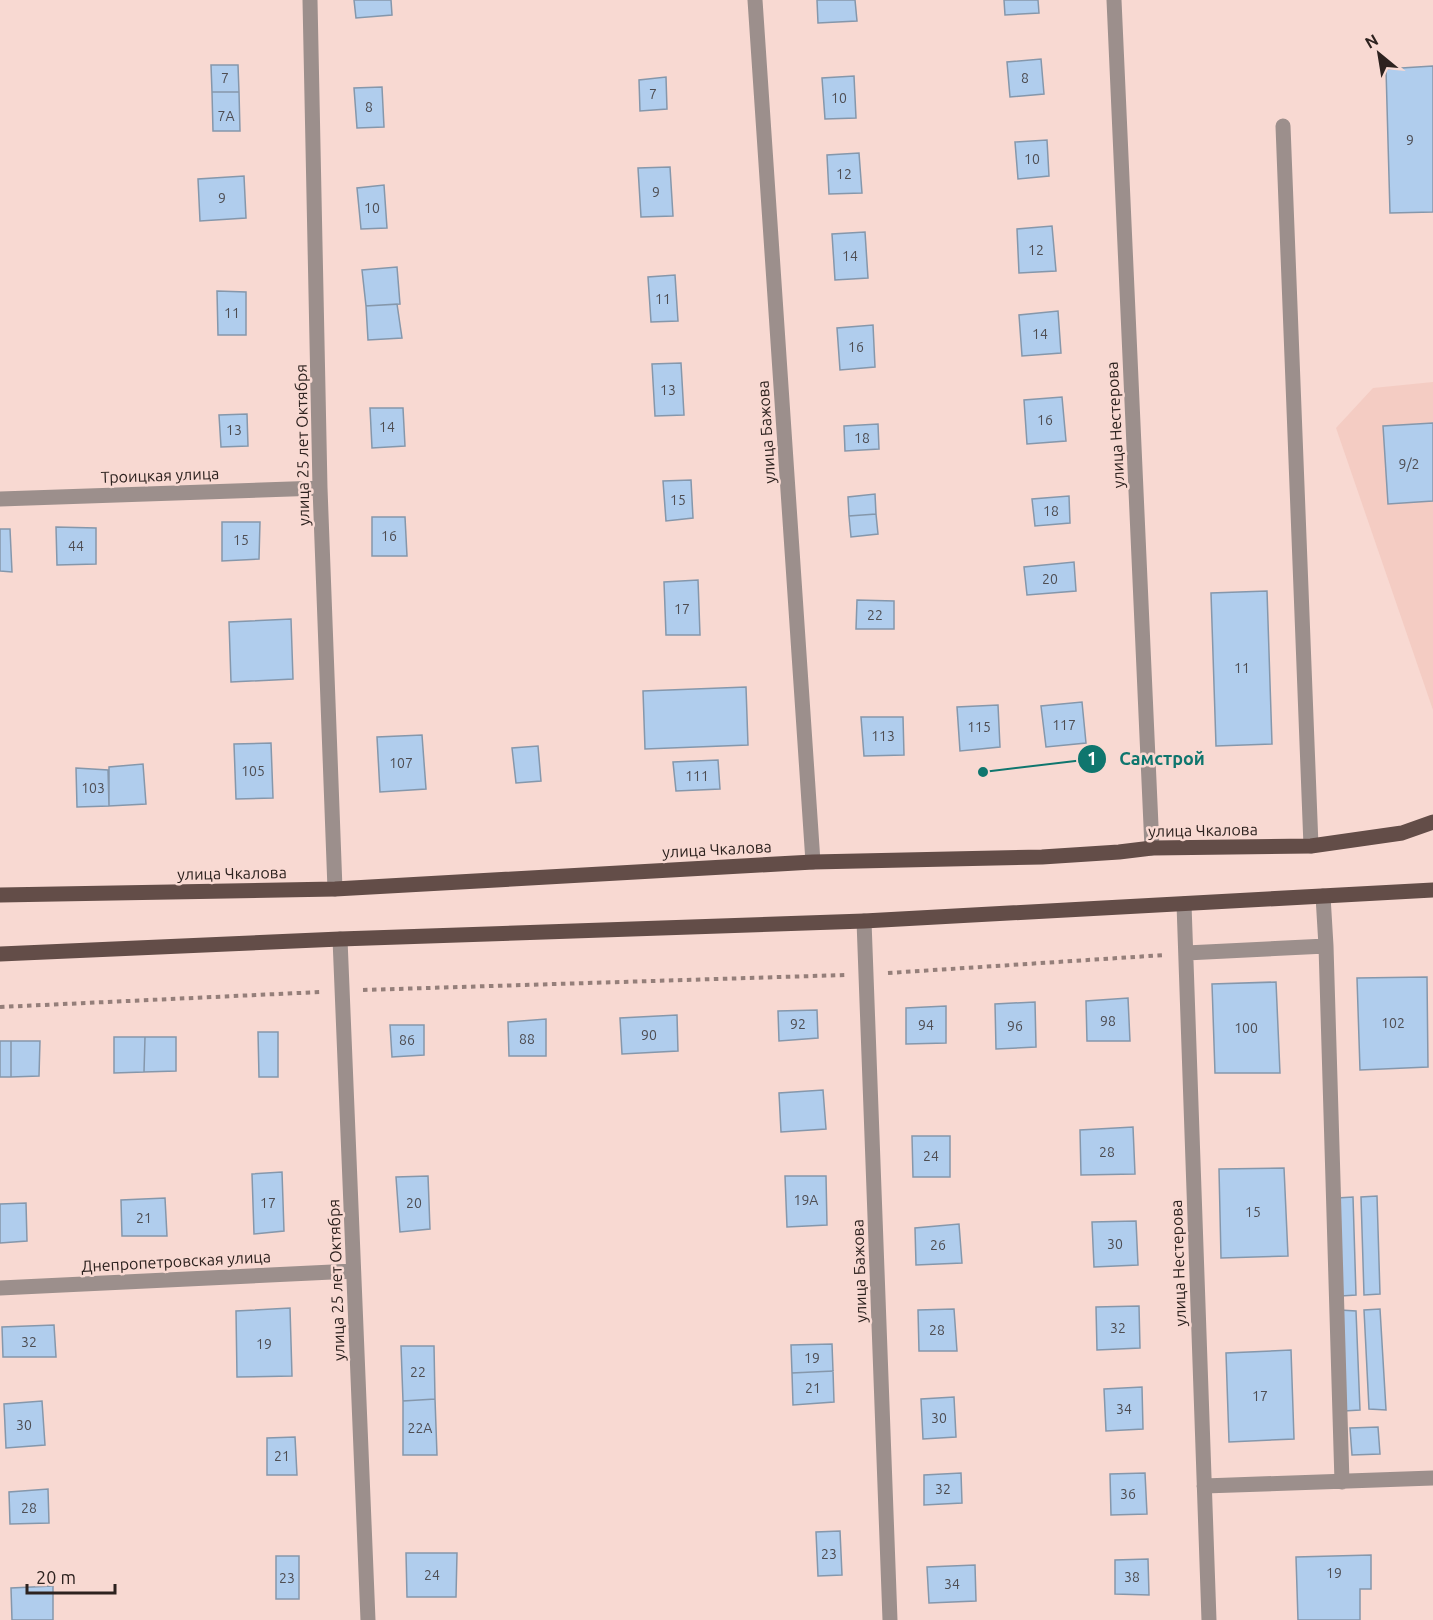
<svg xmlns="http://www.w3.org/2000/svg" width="1433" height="1620" font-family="Ubuntu,sans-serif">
	<rect width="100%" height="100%" fill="#f8d9d2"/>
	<!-- built -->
	<path fill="#f4ccc3" d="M1433,382V710L1336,428L1373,388Z"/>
	<!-- building -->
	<path fill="#b0cded" stroke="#8597ab" stroke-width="1.5" d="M354,0H391L392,15L356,18Z
		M817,0H855L857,21L818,23Z
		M1004,0H1038L1039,13L1005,15Z
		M1041,59L1044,94L1010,97L1007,62Z
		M211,65H238L239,92H212Z
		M1433,66V212L1390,213L1386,69Z
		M854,76L856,118L825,119L822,78Z
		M666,77L667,109L640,111L639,80Z
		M382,87L384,127L357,128L354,88Z
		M212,92H239L240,131H213Z
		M1047,140L1049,176L1018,179L1015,142Z
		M859,153L862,193L829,194L827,155Z
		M670,167L673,216L641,217L638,168Z
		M244,176L246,218L200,221L198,179Z
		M384,185L387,228L361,229L357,188Z
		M1052,226L1056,271L1019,273L1017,229Z
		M865,232L868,278L835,280L832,234Z
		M397,267L400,304L366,306L362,270Z
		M675,275L678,321L651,322L648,277Z
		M217,291L246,292V335H218Z
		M397,304L402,338L368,340L366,306Z
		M1058,311L1061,353L1022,356L1019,315Z
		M873,325L875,367L840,370L837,328Z
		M681,363L684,415L655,416L652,364Z
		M1062,397L1066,441L1027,444L1024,400Z
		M370,408H403L405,446L372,448Z
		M247,414L248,446L221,447L219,415Z
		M1433,423V501L1388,504L1383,426Z
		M878,424L879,449L845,451L844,426Z
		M691,480L693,518L666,521L663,481Z
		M875,494L876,514L849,516L848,497Z
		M1069,496L1070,523L1035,526L1032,499Z
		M876,514L878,534L851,537L849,516Z
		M372,517H405L407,556H372Z
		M222,522H260L259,559L222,561Z
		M56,527L96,528V564L57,565Z
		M0,529H10L12,572L0,571Z
		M1074,562L1076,591L1027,595L1024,567Z
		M698,580L700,635H666L664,582Z
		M1267,591L1272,744L1216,746L1211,593Z
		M857,600L894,601V629H856Z
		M291,619L293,679L231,682L229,622Z
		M746,687L748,745L645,749L643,691Z
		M1082,702L1086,743L1046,747L1041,706Z
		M998,705L1000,747L960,751L957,707Z
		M861,717H903L904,755L864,756Z
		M422,735L426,789L380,792L377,737Z
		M271,743L273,798L236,799L234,744Z
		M538,746L541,781L516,783L512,748Z
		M718,760L720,789L676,791L673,762Z
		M143,764L146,804L109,806V767Z
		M76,768L108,770L109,806L77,807Z
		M1427,977L1428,1067L1360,1070L1357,978Z
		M1276,982L1280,1073H1215L1212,984Z
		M1128,998L1130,1041H1087L1086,1001Z
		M1035,1002L1036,1047L996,1049L995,1004Z
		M946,1006V1043L906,1044V1008Z
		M817,1010L818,1038L779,1041L778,1011Z
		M677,1015L678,1051L622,1054L620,1018Z
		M546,1019V1056H509L508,1022Z
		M390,1025H424V1055L392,1057Z
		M258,1032H278V1077H259Z
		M114,1037H145L144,1072L114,1073Z
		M145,1037H176V1071L144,1072Z
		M0,1041H11V1077H0Z
		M11,1041H40L39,1076L11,1077Z
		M823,1090L826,1129L781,1132L779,1093Z
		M1133,1127L1135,1174L1081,1175L1080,1130Z
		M912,1136H950V1177H913Z
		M1284,1168L1288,1256L1221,1258L1219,1169Z
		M282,1172L284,1231L254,1234L252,1174Z
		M428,1176L430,1229L400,1232L396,1177Z
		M785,1176H826L827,1225L787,1227Z
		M1377,1196L1380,1294L1364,1295L1361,1197Z
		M1353,1197L1356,1295L1341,1296L1337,1198Z
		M165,1198L167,1236H122L121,1200Z
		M26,1203L27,1241L0,1243V1204Z
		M1136,1221L1138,1265L1094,1267L1092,1222Z
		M959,1224L962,1263L916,1265L915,1228Z
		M1139,1306L1140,1348L1097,1350L1096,1307Z
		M290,1308L292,1376L237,1377L236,1311Z
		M954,1309L957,1351H919L918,1310Z
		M1380,1309L1386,1410L1369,1409L1364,1310Z
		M1340,1310L1356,1311L1360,1410L1344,1411Z
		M54,1325L56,1357H3L2,1327Z
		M832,1344L833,1371L792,1373L791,1345Z
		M401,1346H434L435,1399L403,1401Z
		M1291,1350L1294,1439L1229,1442L1226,1353Z
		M833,1371L834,1402L793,1405L792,1373Z
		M1142,1387L1143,1429L1106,1431L1104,1389Z
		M954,1397L956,1437L923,1439L921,1399Z
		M435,1399L437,1455H403V1401Z
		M42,1401L45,1445L6,1448L4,1404Z
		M1378,1427L1380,1454L1352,1455L1350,1428Z
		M295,1437L297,1475H267V1438Z
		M961,1473L962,1503L924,1505V1475Z
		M1145,1473L1147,1514L1111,1515L1110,1474Z
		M48,1489L49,1523L10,1524L9,1492Z
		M840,1531L842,1575L818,1576L816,1532Z
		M406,1553H457L456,1597H407Z
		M1371,1555V1589H1360V1620H1298L1296,1557Z
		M276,1556H299V1599H276Z
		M1148,1559L1149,1595L1115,1594V1560Z
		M975,1565L976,1601L929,1603L927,1567Z
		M53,1586V1620H12L11,1588Z"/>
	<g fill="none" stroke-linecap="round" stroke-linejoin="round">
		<!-- path -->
		<path stroke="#957f7a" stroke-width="4" stroke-dasharray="4.5 4.5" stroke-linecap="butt" d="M888,973L1165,955
			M363,990L845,975
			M0,1007L320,992"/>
		<!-- minor -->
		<path stroke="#9c8f8c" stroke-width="15" d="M310,0L320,488L335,889
			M755,0L813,862
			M1114,0L1152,848
			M1283,126L1311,846
			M0,499L320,488
			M1323,896L1326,946
			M1184,904L1209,1620
			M864,921L890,1620
			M340,939L368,1620
			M1186,953L1326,946L1342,1482
			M0,1288L353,1271
			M1204,1486L1433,1478"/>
		<!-- major -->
		<path stroke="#634d48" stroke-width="15" d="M0,895L335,889L813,862L1042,857L1119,852L1152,848L1311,846L1402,833L1433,822
			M0,954L340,939L864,921L1433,890"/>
	</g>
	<g text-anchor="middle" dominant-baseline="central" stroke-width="5" stroke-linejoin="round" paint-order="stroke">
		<!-- number labels -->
		<g font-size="14" fill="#4e4d52">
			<text x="225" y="78">7</text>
			<text x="1025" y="78">8</text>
			<text x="653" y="94">7</text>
			<text x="839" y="98">10</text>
			<text x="369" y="107">8</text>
			<text x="226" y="116">7А</text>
			<text x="1410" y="140">9</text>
			<text x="1032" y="159">10</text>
			<text x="844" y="174">12</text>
			<text x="656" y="192">9</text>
			<text x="222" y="198">9</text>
			<text x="372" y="208">10</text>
			<text x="1036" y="250">12</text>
			<text x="850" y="256">14</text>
			<text x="663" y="299">11</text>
			<text x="232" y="313">11</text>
			<text x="1040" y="334">14</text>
			<text x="856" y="347">16</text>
			<text x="668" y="390">13</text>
			<text x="1045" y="420">16</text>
			<text x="387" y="427">14</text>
			<text x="234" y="430">13</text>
			<text x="862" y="438">18</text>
			<text x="1409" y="464">9/2</text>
			<text x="678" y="500">15</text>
			<text x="1051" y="511">18</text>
			<text x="389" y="536">16</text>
			<text x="241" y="540">15</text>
			<text x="76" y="546">44</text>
			<text x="1050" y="579">20</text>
			<text x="682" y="609">17</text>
			<text x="875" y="615">22</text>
			<text x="1242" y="668">11</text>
			<text x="1064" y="725">117</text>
			<text x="979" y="727">115</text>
			<text x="883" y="736">113</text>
			<text x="401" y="763">107</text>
			<text x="253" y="771">105</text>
			<text x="697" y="776">111</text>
			<text x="93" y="788">103</text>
			<text x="1108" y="1021">98</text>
			<text x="1393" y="1023">102</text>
			<text x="798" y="1024">92</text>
			<text x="926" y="1025">94</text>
			<text x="1015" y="1026">96</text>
			<text x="1246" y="1028">100</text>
			<text x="649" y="1035">90</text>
			<text x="527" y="1039">88</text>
			<text x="407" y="1040">86</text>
			<text x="1107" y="1152">28</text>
			<text x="931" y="1156">24</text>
			<text x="806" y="1200">19А</text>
			<text x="268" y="1203">17</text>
			<text x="414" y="1203">20</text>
			<text x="1253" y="1212">15</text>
			<text x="144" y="1218">21</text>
			<text x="1115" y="1244">30</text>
			<text x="938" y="1245">26</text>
			<text x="1118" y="1328">32</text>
			<text x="937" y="1330">28</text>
			<text x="29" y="1342">32</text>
			<text x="264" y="1344">19</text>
			<text x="812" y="1358">19</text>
			<text x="418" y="1372">22</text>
			<text x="813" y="1388">21</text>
			<text x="1260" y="1396">17</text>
			<text x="1124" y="1409">34</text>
			<text x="939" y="1418">30</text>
			<text x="24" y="1425">30</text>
			<text x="420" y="1428">22А</text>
			<text x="282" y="1456">21</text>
			<text x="943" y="1489">32</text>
			<text x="1128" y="1494">36</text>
			<text x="29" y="1508">28</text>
			<text x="829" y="1554">23</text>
			<text x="1334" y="1573">19</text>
			<text x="432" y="1575">24</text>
			<text x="1132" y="1577">38</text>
			<text x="287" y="1578">23</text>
			<text x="952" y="1584">34</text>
		</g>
		<!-- street labels -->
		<g font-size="16" fill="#2d221f" stroke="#f8d9d2">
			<text transform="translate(1115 425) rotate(-93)">улица Нестерова</text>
			<text transform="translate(766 432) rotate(-94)">улица Бажова</text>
			<text transform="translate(302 445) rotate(-91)">улица 25 лет Октября</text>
			<text transform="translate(160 475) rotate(-2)">Троицкая улица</text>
			<text transform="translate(1203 830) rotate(-1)">улица Чкалова</text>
			<text transform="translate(717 849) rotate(-3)">улица Чкалова</text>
			<text transform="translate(232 873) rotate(-1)">улица Чкалова</text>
			<text transform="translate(176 1261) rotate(-3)">Днепропетровская улица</text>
			<text transform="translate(1178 1263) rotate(-92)">улица Нестерова</text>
			<text transform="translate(859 1271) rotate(-92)">улица Бажова</text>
			<text transform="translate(336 1280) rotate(-92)">улица 25 лет Октября</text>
		</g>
	</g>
	<!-- callouts -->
	<path fill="none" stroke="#0f766e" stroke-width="2" d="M983 772L1092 759"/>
	<g fill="#0f766e" stroke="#f8d9d2" stroke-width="2">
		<circle cx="983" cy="772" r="6"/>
		<circle cx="1092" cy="759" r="15"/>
	</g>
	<g font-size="18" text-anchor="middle" font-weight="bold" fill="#fff">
		<text x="1092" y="765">1</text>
	</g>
	<g font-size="18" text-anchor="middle" font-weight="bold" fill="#0f766e" stroke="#f8d9d2" stroke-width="5" stroke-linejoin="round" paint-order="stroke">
		<text x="1162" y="765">Самстрой</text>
	</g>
	<!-- north arrow -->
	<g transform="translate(1379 54) rotate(330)" stroke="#f8d9d2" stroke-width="4.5" paint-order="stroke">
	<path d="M0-4.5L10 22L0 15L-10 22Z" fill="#2d221f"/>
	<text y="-9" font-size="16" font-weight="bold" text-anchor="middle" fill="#2d221f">N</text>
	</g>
	<!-- scale -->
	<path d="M27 1584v9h88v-9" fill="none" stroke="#2d221f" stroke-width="3"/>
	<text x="36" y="1584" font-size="18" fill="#2d221f" stroke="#f8d9d2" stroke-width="4.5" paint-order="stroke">20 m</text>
</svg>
